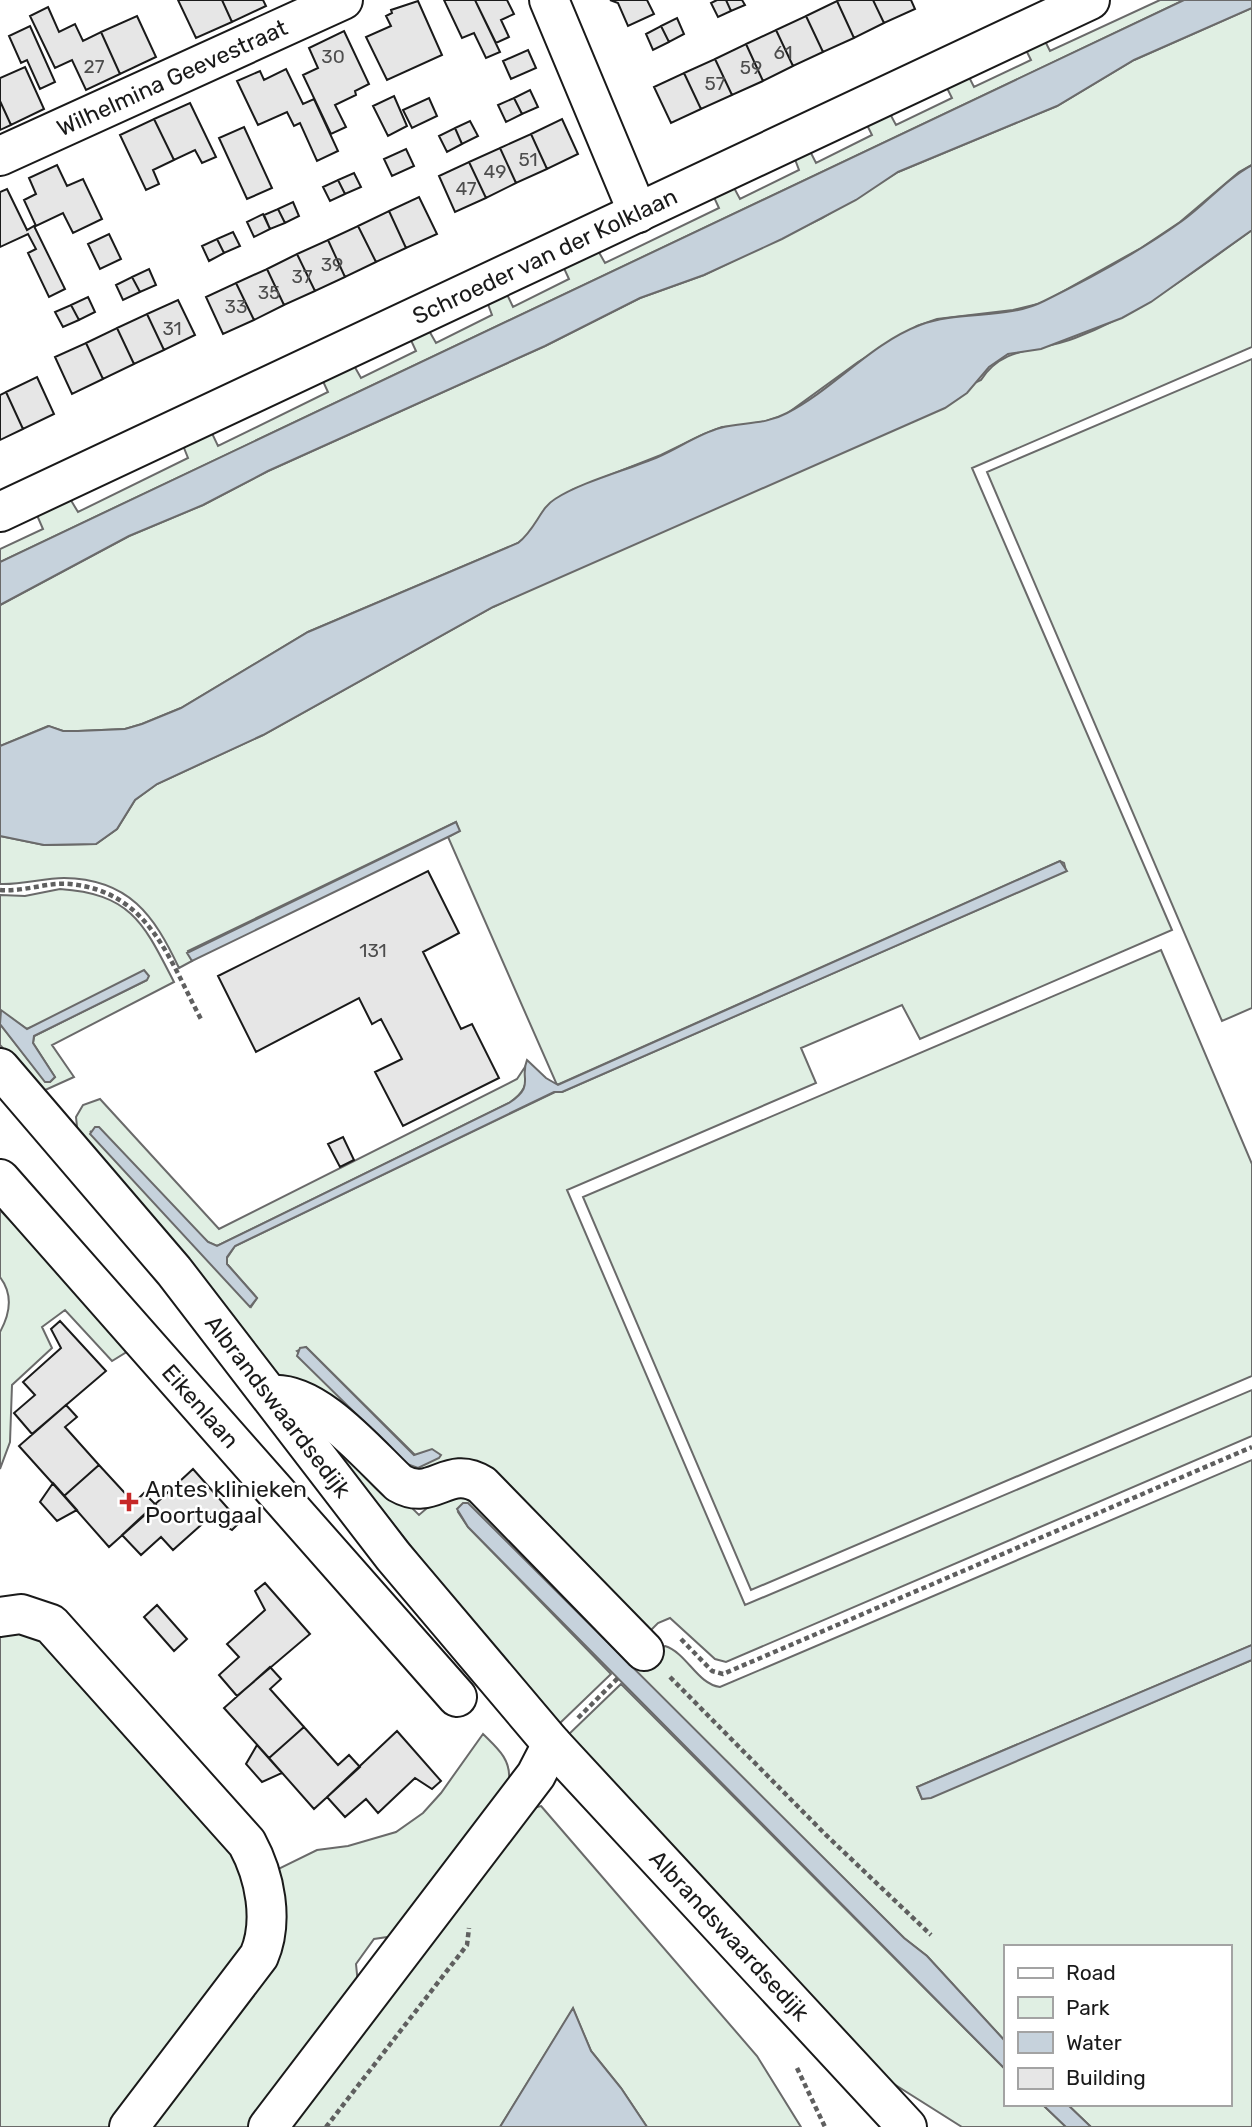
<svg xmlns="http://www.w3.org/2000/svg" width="1252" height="2127" font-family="Rubik,sans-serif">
	<rect width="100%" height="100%" fill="#fff"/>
	<!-- green -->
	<path fill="#e0efe3" stroke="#6a6a6a" stroke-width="2" fill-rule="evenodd" d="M1160,0H1184L0,562V549L43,529L36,513L69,497L78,512L188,458L182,443L210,429L218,446L328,392L321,377L352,362L361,378L416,351L409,336L427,327L436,343L492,315L486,299L505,290L513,307L569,279L562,264L596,247L605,263L719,208L712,193L732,184L740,199L799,170L793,154L808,147L816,163L872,135L865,121L888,110L896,125L952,98L945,84L967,73L974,87L1031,60L1024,46L1043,37L1050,51Z
		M1252,8V165L1239,172L1180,222L1141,248L1042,303L1013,310L937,319L917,326L858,362L785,415L754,425L722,427L704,434L661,455L572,490L542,513L533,532L518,543L308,632L181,708L142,724L125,729L78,731H63L48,726L0,746V605L129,536L203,505L268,471L545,346L640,298L704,275L822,218L898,172L1057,106L1134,60Z
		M1252,230V347L972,468L1172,930L920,1039L902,1005L801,1048L816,1083L567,1190L745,1605L1252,1390V1436L726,1662L715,1659L670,1618L658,1623L645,1636L483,1473L420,1478L272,1370L78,1136L76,1117L83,1105L100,1099L219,1229L517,1079L525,1067C529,1084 523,1094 509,1103L217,1246L208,1242L90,1131L251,1307L257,1298L227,1264V1258L235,1246L555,1092H562L1066,871L1064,863L1060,861L557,1085L448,837L459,831L456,822L188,951L192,961L179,968C154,915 129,879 64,878C43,878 22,885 0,884V836L44,845L96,844L117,829L135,800L157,784L263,735L493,607L981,380C1003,345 1040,352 1075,338C1141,313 1195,271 1252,230ZM306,1347L415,1455L297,1351Z
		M1252,359V1008L1222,1021L987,472Z
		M60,889C132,894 144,924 174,982L52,1045L74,1077L43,1091L0,1045V1024L45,1081L50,1082L55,1077L33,1043L34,1036L147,980L27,1029L0,1011V895L25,896Z
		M1161,950L1252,1164V1376L751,1590L583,1197Z
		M0,1210L133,1348L112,1361L65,1310L42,1327L52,1348L12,1385L10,1442L0,1469V1332C10,1314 13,1294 0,1277Z
		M305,1413L341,1438L419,1515L448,1490L459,1489L633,1655L626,1662L468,1504L458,1512L468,1527L611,1674L559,1724L484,1638Z
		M1252,1460V1645L917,1787L922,1799L931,1797L1252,1660V2127H1091L1067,2104H1229V1947H1005V2041L927,1956L904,1938L633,1669L665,1646C687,1653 697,1684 720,1687Z
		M25,1624L238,1848L257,1933L116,2127H0V1628Z
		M621,1684L1005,2069V2104H1042L1066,2127H962L867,2067L568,1735Z
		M483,1734C497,1748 511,1759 509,1780L394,1936L374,1939L356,1964L358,1984L249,2127H142L272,1956V1872L317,1850L348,1846L396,1832L423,1813L441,1793Z
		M541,1806L757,2056L801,2127H647L621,2088L591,2051L573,2009L500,2127H292L491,1853L525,1810Z"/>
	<!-- water -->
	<path fill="#c6d2dc" stroke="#6a6a6a" stroke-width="2" d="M1184,0H1252V8L1134,60L1057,106L898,172L856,200L782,239L704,275L640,298L545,346L268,471L203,505L129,536L0,605V562Z
		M1252,165V230L1151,302L1122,318L1041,349L1008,354L989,367L967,393L945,408L493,607L263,735L157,784L135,800L117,829L96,844L44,845L0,836V746L49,726L63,731H78L125,729L142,724L181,708L308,632L518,543C536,529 540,508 555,499C581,482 627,470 658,457C679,448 698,434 720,428C743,422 765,425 787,413C834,389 870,344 920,325C959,310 1007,320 1044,301C1091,278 1139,252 1182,221C1206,204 1226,179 1252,165Z
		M456,822L460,831L448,837L192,961L187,953Z
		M1060,861L1067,871L562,1092H554L235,1246L227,1257V1264L257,1298L250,1307L90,1134L95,1127H99L208,1242L217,1246L509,1103C536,1085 519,1079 527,1060L546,1078L558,1085Z
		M144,970L149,976L147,980L34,1036L33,1043L55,1077L50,1082H45L0,1024L1,1010L27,1029Z
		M306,1347L414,1455L432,1449L441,1455L439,1458L418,1468L407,1464L297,1356L300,1348Z
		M463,1503H468L904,1938L927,1956L1005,2041V2069L468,1527L457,1509Z
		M1252,1645V1660L931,1798L922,1799L917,1787Z
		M573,2008L591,2051L621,2088L647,2127H500Z
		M1042,2104H1067L1091,2127H1066Z"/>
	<!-- building -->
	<path fill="#e6e6e6" stroke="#1a1a1a" stroke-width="2" d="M178,0H222L232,22L196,38Z
		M222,0H263L266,6L232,22Z
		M444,0H475L500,52L486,58L474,33L462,38Z
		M475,0H507L514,14L501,20L509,37L496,43Z
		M610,0H647L654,14L628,26L618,3Z
		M717,0H726L731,11L718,17L711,3Z
		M726,0H742L745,5L731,11Z
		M840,0H873L884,23L854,38L837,1Z
		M873,0H911L915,9L884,23Z
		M418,1L442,55L387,80L366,37L391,26L386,16L392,13L391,10Z
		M837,1L854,38L823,52L806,16Z
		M48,7L59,32L75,24L83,41L101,32L120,74L86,90L72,60L55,68L30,16Z
		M137,16L156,57L120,74L101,32Z
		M806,16L823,52L793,66L776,30Z
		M677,18L684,34L669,42L661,26Z
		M30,26L55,82L40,89L27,60L21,63L9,36Z
		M661,26L669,42L653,50L646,34Z
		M776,30L793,66L763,81L746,44Z
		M344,31L369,84L355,91L356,95L335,105L346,127L331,134L303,75L318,68L309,48Z
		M746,44L763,81L732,95L715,59Z
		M528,50L536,68L511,79L503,61Z
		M715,59L732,95L701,109L684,73Z
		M25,67L44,109L11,125L0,101V78Z
		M286,69L303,104L314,99L338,151L317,161L300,123L294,126L287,112L258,125L237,81L260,71L264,80Z
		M684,73L701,109L671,123L654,87Z
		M530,90L538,107L522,114L514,98Z
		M394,96L407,126L388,136L373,106Z
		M429,98L437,116L412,128L403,110Z
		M514,98L522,114L506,122L498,105Z
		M0,101L11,125L0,130Z
		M190,103L216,157L202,163L195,150L174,160L154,119Z
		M154,119L174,160L153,170L159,184L146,190L120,135Z
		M562,119L578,154L547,169L531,134Z
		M470,121L478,136L462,144L455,128Z
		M244,127L272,188L247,199L219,138Z
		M455,128L462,144L447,152L439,136Z
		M531,134L547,169L516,183L500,148Z
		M500,148L516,183L486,198L469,162Z
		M406,149L414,166L392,176L384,159Z
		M469,162L486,198L455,212L439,176Z
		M57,165L67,186L83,179L102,219L73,233L63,213L36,226L24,200L36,194L29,178Z
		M354,173L361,187L345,194L338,180Z
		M338,180L345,194L330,201L323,187Z
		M7,189L27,230L34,226L65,289L49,297L28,253L36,249L28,234L0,247V192Z
		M419,197L437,234L406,248L389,211Z
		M293,202L299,216L285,223L278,209Z
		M278,209L285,223L270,229L264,215Z
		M389,211L406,248L376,262L358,226Z
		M263,214L270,229L254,237L247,222Z
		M358,226L376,262L345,277L328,240Z
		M233,232L240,246L224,253L217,239Z
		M109,234L121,259L100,269L88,244Z
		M217,239L224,253L209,261L202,246Z
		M328,240L345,277L315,291L297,254Z
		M297,254L315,291L284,305L267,269Z
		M149,269L156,285L140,292L132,277Z
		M267,269L284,305L254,320L236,283Z
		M132,277L140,292L123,300L116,285Z
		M236,283L254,320L223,334L206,297Z
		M88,297L95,312L79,320L71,305Z
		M178,300L195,335L164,350L147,314Z
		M71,305L79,320L63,327L55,312Z
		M147,314L164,350L134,364L117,328Z
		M117,328L134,364L103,379L86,343Z
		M86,343L103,379L72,394L55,357Z
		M37,377L54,414L23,429L6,392Z
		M6,392L23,429L0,440V395Z
		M428,871L459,933L423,952L461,1029L472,1024L499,1078L403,1126L375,1072L402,1059L381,1019L372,1024L359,998L256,1052L218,976Z
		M343,1137L354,1160L340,1167L328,1144Z
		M60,1321L106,1371L32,1434L14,1413L35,1395L23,1382L61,1348L51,1329Z
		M66,1405L77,1417L65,1427L99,1465L64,1496L19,1446Z
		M99,1465L134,1503L144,1493L156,1505L109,1547L64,1496Z
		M193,1469L240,1522L232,1530L210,1517L173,1550L161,1537L141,1555L122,1535Z
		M53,1483L77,1510L57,1521L40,1502Z
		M265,1583L310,1634L237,1696L219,1675L239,1657L227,1644L265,1610L255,1591Z
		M157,1605L187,1639L174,1651L144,1617Z
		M270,1667L281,1679L270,1689L304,1727L269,1758L224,1708Z
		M304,1727L338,1765L349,1755L360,1767L314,1809L269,1758Z
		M397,1731L441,1781L432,1789L415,1778L378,1813L366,1799L345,1817L327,1797Z
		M257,1745L282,1773L262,1782L246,1764Z"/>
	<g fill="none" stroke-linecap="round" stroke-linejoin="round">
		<defs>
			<g id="minor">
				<path d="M549,0L638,213"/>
				<path id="s1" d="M0,156L343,0"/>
				<path id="s2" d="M0,512L1090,0"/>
				<path id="s3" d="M0,1068L174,1271L393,1556L552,1744L907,2127"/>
				<path id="s4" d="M0,1179L457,1697"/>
				<path d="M271,1395C315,1390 368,1454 399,1483C433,1503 448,1463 482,1485L644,1651"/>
				<path d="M0,1617L21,1614L51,1624L247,1843C265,1876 274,1921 259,1956L129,2127"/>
				<path d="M268,2127L536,1775L552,1744"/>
			</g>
		</defs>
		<!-- minor casing -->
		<use href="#minor" stroke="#1a1a1a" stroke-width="42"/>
		<!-- path -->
		<path stroke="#5f5f5f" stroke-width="4.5" stroke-dasharray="5 3.5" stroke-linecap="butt" d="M0,890C24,892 47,882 70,884C150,892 169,960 202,1021
			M681,1639L712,1671L723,1674L1252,1447
			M670,1677L826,1835L931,1935
			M578,1718L618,1678
			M797,2068L825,2127
			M326,2127L467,1945L469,1928"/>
		<!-- minor -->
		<use href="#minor" stroke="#fff" stroke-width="38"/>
	</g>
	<!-- markers -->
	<path fill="#c62828" stroke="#fff" stroke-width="2.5" d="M125.5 1491.5h7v7h7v7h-7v7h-7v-7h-7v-7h7z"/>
	<g text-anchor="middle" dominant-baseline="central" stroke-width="5" stroke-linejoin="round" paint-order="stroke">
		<!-- number labels -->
		<g font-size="19" fill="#4d4d4d">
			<text x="783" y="52">61</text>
			<text x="333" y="56">30</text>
			<text x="94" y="66">27</text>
			<text x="751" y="67">59</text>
			<text x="715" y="83">57</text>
			<text x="528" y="159">51</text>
			<text x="495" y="171">49</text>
			<text x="466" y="188">47</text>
			<text x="332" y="264">39</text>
			<text x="302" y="276">37</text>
			<text x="269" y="292">35</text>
			<text x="236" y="306">33</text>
			<text x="172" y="328">31</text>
			<text x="373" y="950">131</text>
		</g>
		<!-- street labels -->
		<g font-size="23" fill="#1a1a1a" stroke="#fff">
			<text stroke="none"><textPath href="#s1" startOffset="189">Wilhelmina Geevestraat</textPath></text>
			<text stroke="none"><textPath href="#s2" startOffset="602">Schroeder van der Kolklaan</textPath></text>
			<text stroke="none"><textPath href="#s3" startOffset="438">Albrandswaardsedijk</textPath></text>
			<text stroke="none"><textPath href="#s4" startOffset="303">Eikenlaan</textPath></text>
			<text stroke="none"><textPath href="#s3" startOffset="1134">Albrandswaardsedijk</textPath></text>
		</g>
		<!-- poi labels -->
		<g font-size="23" fill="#1a1a1a" stroke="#fff" text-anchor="start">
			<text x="145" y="1489">Antes klinieken<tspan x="145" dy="26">Poortugaal</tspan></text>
		</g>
	</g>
	<!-- legend -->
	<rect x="1004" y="1945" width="228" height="161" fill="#ffffff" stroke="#a3a3a3" stroke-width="2"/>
	<rect x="1018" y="1968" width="35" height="10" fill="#ffffff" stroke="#a3a3a3" stroke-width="2"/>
	<text x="1066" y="1980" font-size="21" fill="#1a1a1a">Road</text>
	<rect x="1018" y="1997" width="35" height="21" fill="#e0efe3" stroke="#a3a3a3" stroke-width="2"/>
	<text x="1066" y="2015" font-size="21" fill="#1a1a1a">Park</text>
	<rect x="1018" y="2032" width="35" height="21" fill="#c6d2dc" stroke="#a3a3a3" stroke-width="2"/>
	<text x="1066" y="2050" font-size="21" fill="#1a1a1a">Water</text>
	<rect x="1018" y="2068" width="35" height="21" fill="#e6e6e6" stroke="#a3a3a3" stroke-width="2"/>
	<text x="1066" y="2085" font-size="21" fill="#1a1a1a">Building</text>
</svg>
